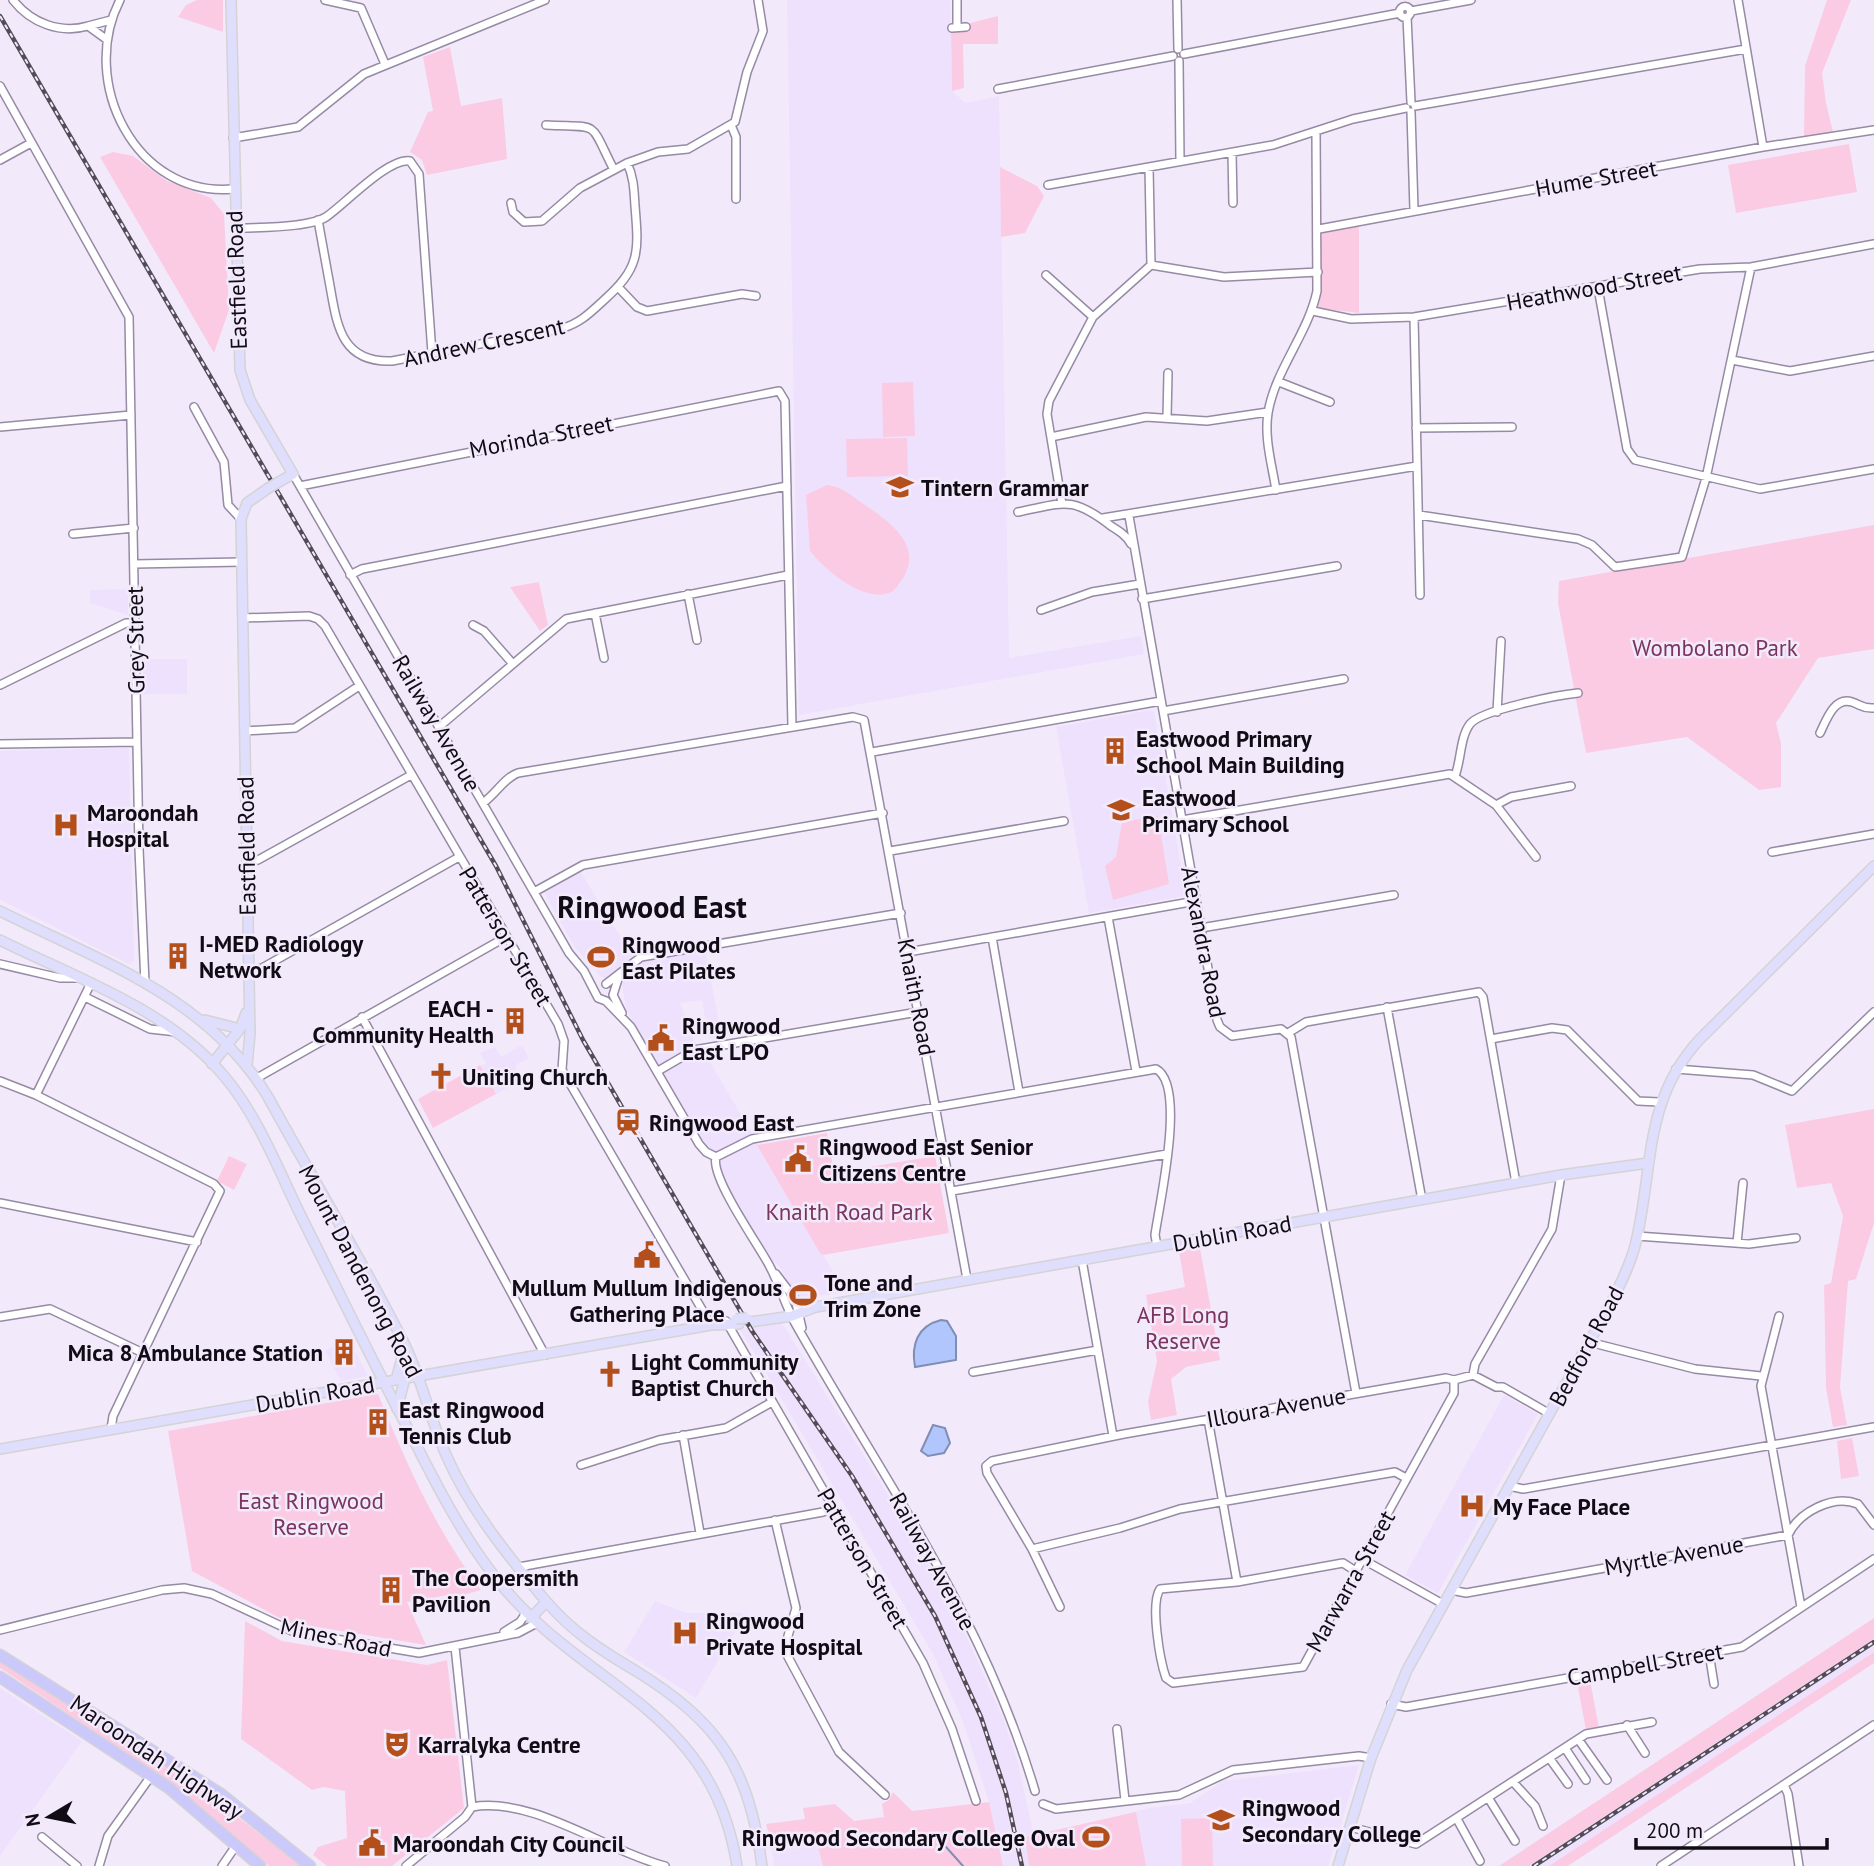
<svg xmlns="http://www.w3.org/2000/svg" width="1874" height="1866" font-family="'PT Sans',sans-serif">
	<rect width="100%" height="100%" fill="#f2eafb"/>
	<!-- built -->
	<path fill="#eee1fd" d="M787,0H950L952,91L966,103L999,96L1009,658L1141,636L1144,654L799,715Z
		M128,589V615L90,603V590Z
		M143,659H187V694H144Z
		M1151,710L1154,712L1186,893L1184,896L1089,913L1056,727Z
		M127,748L129,750L134,961L129,964L0,900V751Z
		M580,871L636,962L705,950L722,1037L709,1039L702,1000L680,1003L694,1041L707,1057L845,1292L798,1299L779,1266L771,1260L626,1009L622,983L601,977L575,948L544,892Z
		M522,1045L529,1058L517,1064L515,1071L520,1081L496,1094L481,1066L486,1064L480,1053L495,1047L501,1057Z
		M782,1323L895,1506L960,1622L1003,1718L1018,1763L1034,1835L1025,1837L1029,1866H1003L989,1802L963,1722L933,1654L740,1329Z
		M348,1338L368,1376L341,1381L325,1351Z
		M1504,1395L1538,1414L1438,1593L1405,1575Z
		M655,1601L687,1613H746L696,1698L624,1652Z
		M1874,1639V1652L1816,1690L1549,1866H1529Z
		M0,1688L82,1741L0,1856Z
		M1359,1765L1328,1866H1055L1050,1833L1149,1808L1190,1803L1223,1781Z
		M814,1831L823,1866H774L770,1838Z"/>
	<!-- green -->
	<path fill="#fbcbe4" d="M197,0H223V32L178,17L186,5Z
		M1827,0H1851L1822,73L1826,103L1833,132L1804,137L1805,66Z
		M998,16V44H963L964,88L952,91L951,32H969L970,23Z
		M450,47L461,106L502,98L507,159L427,175L422,160L410,152L428,112L433,111L423,57Z
		M1849,144L1857,192L1736,213L1728,165Z
		M113,152L133,156L167,181L211,198L224,214L229,310L214,353L100,157Z
		M1000,167L1037,186L1044,196L1025,233L1001,237Z
		M1359,225V313L1318,308L1322,232Z
		M913,382L915,436L883,437L882,383Z
		M907,438L908,476L847,477L846,439Z
		M827,485C842,486 853,497 865,505C899,528 929,553 893,591C867,606 826,571 810,551L806,495Z
		M1874,525V649L1818,658L1776,723L1781,743V787L1759,790L1687,737L1586,753L1558,603L1559,581Z
		M539,582L548,625L540,631L510,587Z
		M1158,816L1169,884L1113,900L1105,866L1116,857L1122,822Z
		M480,1065L496,1094L433,1128L418,1099Z
		M1874,1109V1223L1856,1279L1848,1281L1840,1387L1847,1425L1833,1427L1826,1388L1824,1285L1831,1283L1843,1216L1831,1183L1797,1188L1785,1125Z
		M827,1133L834,1173L935,1156L949,1233L823,1255L820,1253L757,1145Z
		M229,1156L247,1164L234,1190L217,1181Z
		M1200,1248L1220,1360L1186,1367L1171,1379L1177,1415L1151,1420L1148,1402L1157,1361L1146,1295L1185,1287L1179,1251Z
		M378,1394C406,1463 436,1530 481,1590L457,1597L455,1594L407,1602L426,1645L287,1622L192,1571L168,1431Z
		M1852,1438L1859,1476L1841,1479L1837,1441Z
		M1874,1618V1639L1529,1866H1499Z
		M245,1621L282,1641L427,1665L447,1660L464,1808L392,1866H327L313,1855L318,1847L347,1838L345,1791L323,1787L312,1790L241,1739Z
		M1874,1652V1663L1568,1866H1549Z
		M0,1661L176,1770L302,1866H269L171,1783L0,1668Z
		M1590,1680L1599,1728L1586,1730L1577,1682Z
		M893,1792L912,1811L989,1802L1003,1866H823L814,1831L770,1838L766,1824L805,1819L803,1808L835,1804L854,1821L884,1817L882,1804L889,1800Z
		M1136,1812L1146,1866H1029L1025,1837Z
		M1212,1818L1213,1866H1182L1181,1819Z"/>
	<!-- water -->
	<path fill="#b0c6fc" stroke="#808eb6" stroke-width="2" d="M941,1320L947,1321L956,1336V1360L915,1367C911,1345 917,1326 941,1320Z
		M933,1425L945,1428L950,1443L944,1453L928,1456L921,1451Z"/>
	<g fill="none" stroke-linecap="round" stroke-linejoin="round">
		<!-- stream -->
		<path stroke="#808eb6" stroke-width="2" d="M938,1838L963,1866"/>
		<defs>
			<path id="minor" d="M13,0C31,23 60,34 88,26L106,39
				M120,0C78,82 136,198 233,189
				M325,0L361,8L385,64
				M957,0V25
				M1177,0L1178,49
				M1738,0L1763,147
				M1399.5 12a5.5 5.5 0 1 1 11 0a5.5 5.5 0 1 1-11 0Z
				M1411,11L1471,0
				M1407,17L1411,102
				M88,26L111,20
				M952,28L966,27
				M1184,54L1400,13
				M1179,61L1180,161
				M0,86L129,317L139,849L145,983
				M998,89L1173,56
				M1415,106L1746,49
				M1411,112L1414,210
				M546,125C602,128 588,119 614,170
				M731,125L736,137V199
				M233,138L298,127L364,74L545,0
				M1232,153L1233,203
				M0,160L31,143
				M1149,168L1151,265
				M1048,185L1273,145L1353,119L1406,108
				M511,203L513,212L524,222L542,221L580,188L627,163
				M318,220C322,242 326,264 330,286C337,325 341,363 392,361L563,328C580,323 590,313 603,301C640,268 639,253 635,206C634,191 634,177 627,163L658,152L688,149L735,122L747,72L763,31L758,0
				M234,229C256,227 309,228 326,217C345,204 389,157 410,161L419,174L432,353
				M1319,229L1763,147L1874,130
				M1046,275L1093,317
				M618,287L637,307L647,311L742,294L756,296
				M1598,288L1627,449L1635,460L1760,489L1874,469
				M1313,311L1351,319L1414,317L1700,269L1751,267L1874,244
				M1414,317L1420,595
				M1732,360L1790,371L1874,356
				M1279,382L1330,402
				M194,407L224,462L228,505L241,519
				M1167,418L1168,373
				M0,427L131,415
				M1416,428L1512,427
				M1051,437L1146,417L1207,421L1268,412
				M293,474L569,953L584,971L598,998L606,1001L631,1027L699,1144L706,1152L716,1157
				M300,486L779,391L785,401L792,727
				M1276,490C1272,465 1264,438 1268,413C1275,370 1308,334 1317,291L1316,132
				M1062,504L1047,414L1049,401L1093,317L1151,265L1224,277L1318,272
				M1018,512C1064,503 1071,495 1111,526C1119,531 1127,536 1131,544
				M1419,515L1578,539L1592,545L1615,567L1682,557L1706,478L1751,267
				M1129,516L1217,1020L1220,1027L1232,1036L1281,1029L1291,1037L1356,1393
				M1103,518L1417,466
				M73,534L134,528
				M134,564L242,562
				M350,575L362,569L787,486
				M688,594L697,640
				M1142,599L1337,566
				M1041,610L1092,592L1140,584
				M595,613L604,658
				M243,618L309,616L318,619L325,626L558,1024L564,1041L562,1070L711,1325
				M473,625L484,631L513,664
				M0,685L126,623H135
				M1163,711L1344,679
				M1497,712L1501,641
				M440,726L566,619L788,575
				M245,731L295,728L359,686
				M1820,733C1826,721 1834,696 1852,702C1861,705 1863,709 1874,708
				M0,744L137,742
				M872,752L1161,701
				M1455,776C1461,761 1460,737 1470,724C1481,710 1558,695 1578,693
				M483,803C496,794 504,778 518,773L853,717L864,720L967,1279
				M1496,805L1511,797L1571,786
				M1182,820L1450,774L1496,805L1536,857
				M890,851L1064,821
				M1772,852L1874,834
				M246,862L258,860L411,775
				M534,892L583,865L883,813
				M1108,917L1136,1071
				M1201,928L1394,895
				M992,937L1019,1092
				M908,952L1196,901
				M0,964L60,978H76
				M248,972L262,968L459,857
				M620,973L613,995L622,1013
				M606,984L641,957L901,913
				M85,997L150,1029L177,1032
				M1387,1007L1422,1200
				M362,1017L545,1355
				M1288,1033L1306,1022L1479,992L1483,997L1516,1183
				M1491,1039L1552,1028L1567,1030L1638,1101L1659,1102
				M1676,1069L1753,1075L1792,1091L1874,1012
				M658,1071L694,1050L918,1012
				M257,1078L506,937
				M0,1081L36,1095L214,1184L220,1191L113,1416L111,1429
				M36,1095L90,985
				M716,1157C710,1177 758,1244 769,1265C779,1283 785,1305 795,1323C883,1479 984,1617 1035,1791
				M716,1157L752,1139L1156,1069C1187,1085 1159,1205 1155,1235L1157,1246
				M952,1191L1167,1154
				M0,1203L197,1242
				M1637,1236L1749,1244L1796,1238
				M1737,1243L1743,1183
				M1082,1260L1113,1436
				M776,1274L795,1299L802,1328
				M1779,1316L1761,1386L1801,1607
				M0,1317L50,1309L143,1353
				M726,1321L923,1663L952,1729L976,1801
				M1589,1342L1695,1369L1761,1376
				M973,1372L1098,1350
				M1473,1375L1475,1364L1552,1229L1561,1175
				M1208,1419L1237,1582
				M683,1435L700,1533
				M581,1465L659,1440L726,1428L772,1402
				M1509,1486L1523,1489L1874,1427
				M775,1520L796,1608L786,1643L787,1655L839,1752L885,1795
				M1032,1549L1120,1528L1180,1509L1395,1472L1406,1478
				M1362,1559L1443,1604
				M519,1567L823,1512L833,1506
				M1354,1570L1343,1563L1237,1582L1160,1589C1150,1604 1160,1661 1166,1678L1173,1683L1303,1667L1454,1393V1380
				M1451,1590L1466,1593L1788,1535C1799,1512 1833,1494 1858,1504L1874,1525
				M1060,1607L1032,1549L987,1473L986,1466L992,1461L1124,1434L1446,1378L1454,1380L1473,1375L1496,1387H1503L1550,1414
				M0,1630L162,1590L184,1588L212,1594L294,1632L419,1653L518,1633L537,1623
				M504,1632L520,1622L526,1613
				M455,1647L472,1807
				M1709,1653L1714,1684
				M1391,1704L1406,1707L1742,1647L1874,1559
				M1627,1725L1645,1753
				M1117,1729L1125,1800
				M1578,1739L1607,1780
				M1565,1748L1586,1780
				M1550,1759L1568,1784
				M1514,1783L1535,1806L1543,1826
				M1784,1785L1788,1794L1799,1866
				M1489,1799L1515,1841
				M1043,1804L1056,1809L1179,1795L1233,1770L1359,1756L1371,1758
				M1457,1819L1480,1861
				M1350,1827L1416,1844L1586,1734L1652,1722
				M42,1837L77,1866
				M99,1866L108,1836L151,1776
				M222,1866L235,1847
				M406,1866L465,1817L472,1807C533,1796 606,1851 665,1866
				M1661,1866L1874,1725"/>
			<path id="major" d="M231,0L240,370L250,400L293,474L277,483
				M0,911C100,961 208,997 268,1097C313,1179 362,1260 404,1343C422,1379 430,1420 447,1457C470,1509 508,1556 545,1600C571,1631 602,1651 636,1671C720,1723 749,1768 762,1866
				M0,940C76,978 168,1009 224,1076C258,1116 278,1169 301,1216C336,1286 370,1356 406,1425C432,1476 457,1527 492,1573C578,1689 712,1702 737,1866
				M205,1020L240,1029
				M212,1064L240,1029L246,1013
				M247,1065L250,1034L241,519L247,503L267,489
				M750,1322L792,1316L816,1307L1561,1175L1648,1163
				M396,1380L405,1347
				M397,1409L405,1378
				M0,1449L711,1325L739,1324
				M531,1618L546,1602
				M1338,1866L1371,1758L1407,1670L1612,1301C1621,1283 1630,1265 1635,1246C1654,1170 1642,1101 1700,1039L1874,866"/>
			<path id="highway" d="M0,1655L221,1794L310,1866
				M0,1677L169,1788L260,1866"/>
		</defs>
		<!-- minor casing -->
		<use href="#minor" stroke="#968aa4" stroke-width="10"/>
		<!-- major casing -->
		<use href="#major" stroke="#d4d3d5" stroke-width="12"/>
		<!-- highway casing -->
		<use href="#highway" stroke="#d4d3d5" stroke-width="13"/>
		<!-- minor -->
		<use href="#minor" stroke="#fff" stroke-width="7"/>
		<!-- major -->
		<use href="#major" stroke="#e0defd" stroke-width="9"/>
		<!-- highway -->
		<use href="#highway" stroke="#cbc8fb" stroke-width="10"/>
		<defs>
			<path id="rail" d="M0,16L496,866L583,1040L752,1331L852,1476L935,1616L981,1717L1006,1793L1022,1866
				M1534,1866L1874,1642"/>
		</defs>
		<!-- rail casing -->
		<use href="#rail" stroke="#524c57" stroke-width="4.5"/>
		<!-- rail -->
		<use href="#rail" stroke="#f2eafb" stroke-width="2" stroke-dasharray="5" stroke-linecap="butt"/>
		<defs>
			<path id="major-bridge" d="M267,489L277,483
				M736,1319L747,1318"/>
		</defs>
		<!-- major-bridge casing -->
		<use href="#major-bridge" stroke="#d4d3d5" stroke-width="12" stroke-linecap="butt"/>
		<!-- major-bridge -->
		<use href="#major-bridge" stroke="#e0defd" stroke-width="9"/>
	</g>
	<!-- icons -->
	<defs>
		<symbol id="school-bare" viewBox="-9 -9 18 18"><path d="M0-5L7-2L0 1L-7-2ZM-4 1L0 2.5L4 1V4Q0 6-4 4Z" fill="#b34f1a" stroke="#f2eafb" stroke-width="2.5" paint-order="stroke"/></symbol>
		<symbol id="building-bare" viewBox="-9 -9 18 18"><path d="M-4-6H4V6H1V3H-1V6H-4ZM-2.5-4.3h1.7v1.8h-1.7ZM.8-4.3h1.7v1.8H.8ZM-2.5-1h1.7V.8h-1.7ZM.8-1h1.7V.8H.8Z" fill="#b34f1a" stroke="#f2eafb" stroke-width="2.5" paint-order="stroke"/></symbol>
		<symbol id="hospital-bare" viewBox="-9 -9 18 18"><path d="M-5-5h3v3.5h4V-5h3V5h-3V1.5h-4V5h-3Z" fill="#b34f1a" stroke="#f2eafb" stroke-width="2.5" paint-order="stroke"/></symbol>
		<symbol id="stadium-bare" viewBox="-9 -9 18 18"><path d="M0-5a6.5 5 0 1 0 0 10a6.5 5 0 1 0 0-10ZM-3.5-1.8h7v3.6h-7Z" fill="#b34f1a" stroke="#f2eafb" stroke-width="2.5" paint-order="stroke"/></symbol>
		<symbol id="civic-bare" viewBox="-9 -9 18 18"><path d="M-.6-6.5H3V-4.5H.6V-3L4-1V1h2V6H-6V1h2V-1L-.6-3ZM-1.2 2.5V6h2.4V2.5Z" fill="#b34f1a" stroke="#f2eafb" stroke-width="2.5" paint-order="stroke"/></symbol>
		<symbol id="church-bare" viewBox="-9 -9 18 18"><path d="M-1.2-6h2.4v3.5h3.3v2.4h-3.3V6h-2.4V-.1h-3.3v-2.4h3.3Z" fill="#b34f1a" stroke="#f2eafb" stroke-width="2.5" paint-order="stroke"/></symbol>
		<symbol id="station-bare" viewBox="-9 -9 18 18"><path d="M-3-6H3Q5-6 5-4V2Q5 4 3 4L4.5 6H3L1.5 4h-3L-3 6H-4.5L-3 4Q-5 4-5 2V-4Q-5-6-3-6ZM-3.5-4v3h7v-3ZM-3.5 1v1.5H-2V1ZM2 1v1.5H3.5V1Z" fill="#b34f1a" stroke="#f2eafb" stroke-width="2.5" paint-order="stroke"/></symbol>
		<symbol id="theatre-bare" viewBox="-9 -9 18 18"><path d="M-5-5.5Q0-4 5-5.5V0Q5 5 0 6Q-5 5-5 0ZM-3.3-2.5H-1v1.5H-3.3ZM1-2.5H3.3v1.5H1ZM-2.8 1Q0 5.5 2.8 1Z" fill="#b34f1a" stroke="#f2eafb" stroke-width="2.5" paint-order="stroke"/></symbol>
	</defs>
	<g fill-rule="evenodd">
		<use href="#school-bare" x="881" y="468" width="38" height="38"/>
		<use href="#building-bare" x="1096" y="732" width="38" height="38"/>
		<use href="#school-bare" x="1102" y="791" width="38" height="38"/>
		<use href="#hospital-bare" x="47" y="806" width="38" height="38"/>
		<use href="#building-bare" x="159" y="937" width="38" height="38"/>
		<use href="#stadium-bare" x="582" y="938" width="38" height="38"/>
		<use href="#building-bare" x="496" y="1002" width="38" height="38"/>
		<use href="#civic-bare" x="642" y="1019" width="38" height="38"/>
		<use href="#church-bare" x="422" y="1057" width="38" height="38"/>
		<use href="#station-bare" x="609" y="1103" width="38" height="38"/>
		<use href="#civic-bare" x="779" y="1140" width="38" height="38"/>
		<use href="#civic-bare" x="628" y="1236" width="38" height="38"/>
		<use href="#stadium-bare" x="784" y="1276" width="38" height="38"/>
		<use href="#building-bare" x="325" y="1333" width="38" height="38"/>
		<use href="#church-bare" x="591" y="1355" width="38" height="38"/>
		<use href="#building-bare" x="359" y="1403" width="38" height="38"/>
		<use href="#hospital-bare" x="1453" y="1487" width="38" height="38"/>
		<use href="#building-bare" x="372" y="1571" width="38" height="38"/>
		<use href="#hospital-bare" x="666" y="1614" width="38" height="38"/>
		<use href="#theatre-bare" x="378" y="1725" width="38" height="38"/>
		<use href="#school-bare" x="1202" y="1801" width="38" height="38"/>
		<use href="#stadium-bare" x="1077" y="1818" width="38" height="38"/>
		<use href="#civic-bare" x="353" y="1824" width="38" height="38"/>
	</g>
	<g text-anchor="middle" dominant-baseline="central" stroke-width="5" stroke-linejoin="round" paint-order="stroke">
		<!-- street labels -->
		<g font-size="23" fill="#100b14" stroke="#f2eafb">
			<text transform="translate(1596 178) rotate(-10)">Hume Street</text>
			<text transform="translate(236 280) rotate(-92)">Eastfield Road</text>
			<text transform="translate(1594 287) rotate(-10)">Heathwood Street</text>
			<text transform="translate(484 342) rotate(-12)">Andrew Crescent</text>
			<text transform="translate(541 436) rotate(-11)">Morinda Street</text>
			<text transform="translate(135 640) rotate(-91)">Grey Street</text>
			<text transform="translate(437 723) rotate(60)">Railway Avenue</text>
			<text transform="translate(246 846) rotate(-91)">Eastfield Road</text>
			<text transform="translate(506 936) rotate(59)">Patterson Street</text>
			<text transform="translate(1204 942) rotate(79)">Alexandra Road</text>
			<text transform="translate(917 997) rotate(79)">Knaith Road</text>
			<text transform="translate(1232 1233) rotate(-10)">Dublin Road</text>
			<text transform="translate(361 1271) rotate(62)">Mount Dandenong Road</text>
			<text transform="translate(1586 1346) rotate(-62)">Bedford Road</text>
			<text transform="translate(315 1394) rotate(-10)">Dublin Road</text>
			<text transform="translate(1276 1407) rotate(-10)">Illoura Avenue</text>
			<text transform="translate(1674 1555) rotate(-10)">Myrtle Avenue</text>
			<text transform="translate(863 1558) rotate(60)">Patterson Street</text>
			<text transform="translate(933 1561) rotate(61)">Railway Avenue</text>
			<text transform="translate(1350 1581) rotate(-61)">Marwarra Street</text>
			<text transform="translate(336 1637) rotate(12)">Mines Road</text>
			<text transform="translate(1645 1664) rotate(-10)">Campbell Street</text>
			<text transform="translate(157 1757) rotate(34)">Maroondah Highway</text>
		</g>
		<!-- poi labels -->
		<g font-size="23" font-weight="bold" fill="#100b14" stroke="#f2eafb" text-anchor="start">
			<text x="921" y="487">Tintern Grammar</text>
			<text x="1136" y="738">Eastwood Primary<tspan x="1136" dy="26">School Main Building</tspan></text>
			<text x="1142" y="797">Eastwood<tspan x="1142" dy="26">Primary School</tspan></text>
			<text x="87" y="812">Maroondah<tspan x="87" dy="26">Hospital</tspan></text>
			<text x="199" y="943">I-MED Radiology<tspan x="199" dy="26">Network</tspan></text>
			<text x="622" y="944">Ringwood<tspan x="622" dy="26">East Pilates</tspan></text>
			<text x="494" y="1008" text-anchor="end">EACH -<tspan x="494" dy="26">Community Health</tspan></text>
			<text x="682" y="1025">Ringwood<tspan x="682" dy="26">East LPO</tspan></text>
			<text x="462" y="1076">Uniting Church</text>
			<text x="649" y="1122">Ringwood East</text>
			<text x="819" y="1146">Ringwood East Senior<tspan x="819" dy="26">Citizens Centre</tspan></text>
			<text x="824" y="1282">Tone and<tspan x="824" dy="26">Trim Zone</tspan></text>
			<text x="647" y="1287" text-anchor="middle">Mullum Mullum Indigenous<tspan x="647" dy="26">Gathering Place</tspan></text>
			<text x="323" y="1352" text-anchor="end">Mica 8 Ambulance Station</text>
			<text x="631" y="1361">Light Community<tspan x="631" dy="26">Baptist Church</tspan></text>
			<text x="399" y="1409">East Ringwood<tspan x="399" dy="26">Tennis Club</tspan></text>
			<text x="1493" y="1506">My Face Place</text>
			<text x="412" y="1577">The Coopersmith<tspan x="412" dy="26">Pavilion</tspan></text>
			<text x="706" y="1620">Ringwood<tspan x="706" dy="26">Private Hospital</tspan></text>
			<text x="418" y="1744">Karralyka Centre</text>
			<text x="1242" y="1807">Ringwood<tspan x="1242" dy="26">Secondary College</tspan></text>
			<text x="1075" y="1837" text-anchor="end">Ringwood Secondary College Oval</text>
			<text x="393" y="1843">Maroondah City Council</text>
		</g>
		<!-- park labels -->
		<g font-size="23" fill="#7a345e" stroke="#f2eafb">
			<text x="1715" y="647">Wombolano Park</text>
			<text x="849" y="1211">Knaith Road Park</text>
			<text x="1183" y="1314">AFB Long<tspan x="1183" dy="26">Reserve</tspan></text>
			<text x="311" y="1500">East Ringwood<tspan x="311" dy="26">Reserve</tspan></text>
		</g>
		<!-- district labels -->
		<g font-size="30" font-weight="bold" fill="#100b14" stroke="#f2eafb">
			<text x="652" y="906">Ringwood East</text>
		</g>
	</g>
	<!-- north arrow -->
	<g transform="translate(49 1817) rotate(260)" stroke="#f2eafb" stroke-width="5" paint-order="stroke">
	<path d="M0-5L12 26L0 18L-12 26Z" fill="#100b14"/>
	<text y="-10" font-size="19" font-weight="bold" text-anchor="middle" fill="#100b14">N</text>
	</g>
	<!-- scale -->
	<path d="M1636 1838v10h191v-10" fill="none" stroke="#100b14" stroke-width="3.5"/>
	<text x="1646" y="1838" font-size="21" fill="#100b14" stroke="#f2eafb" stroke-width="5" paint-order="stroke">200 m</text>
</svg>
